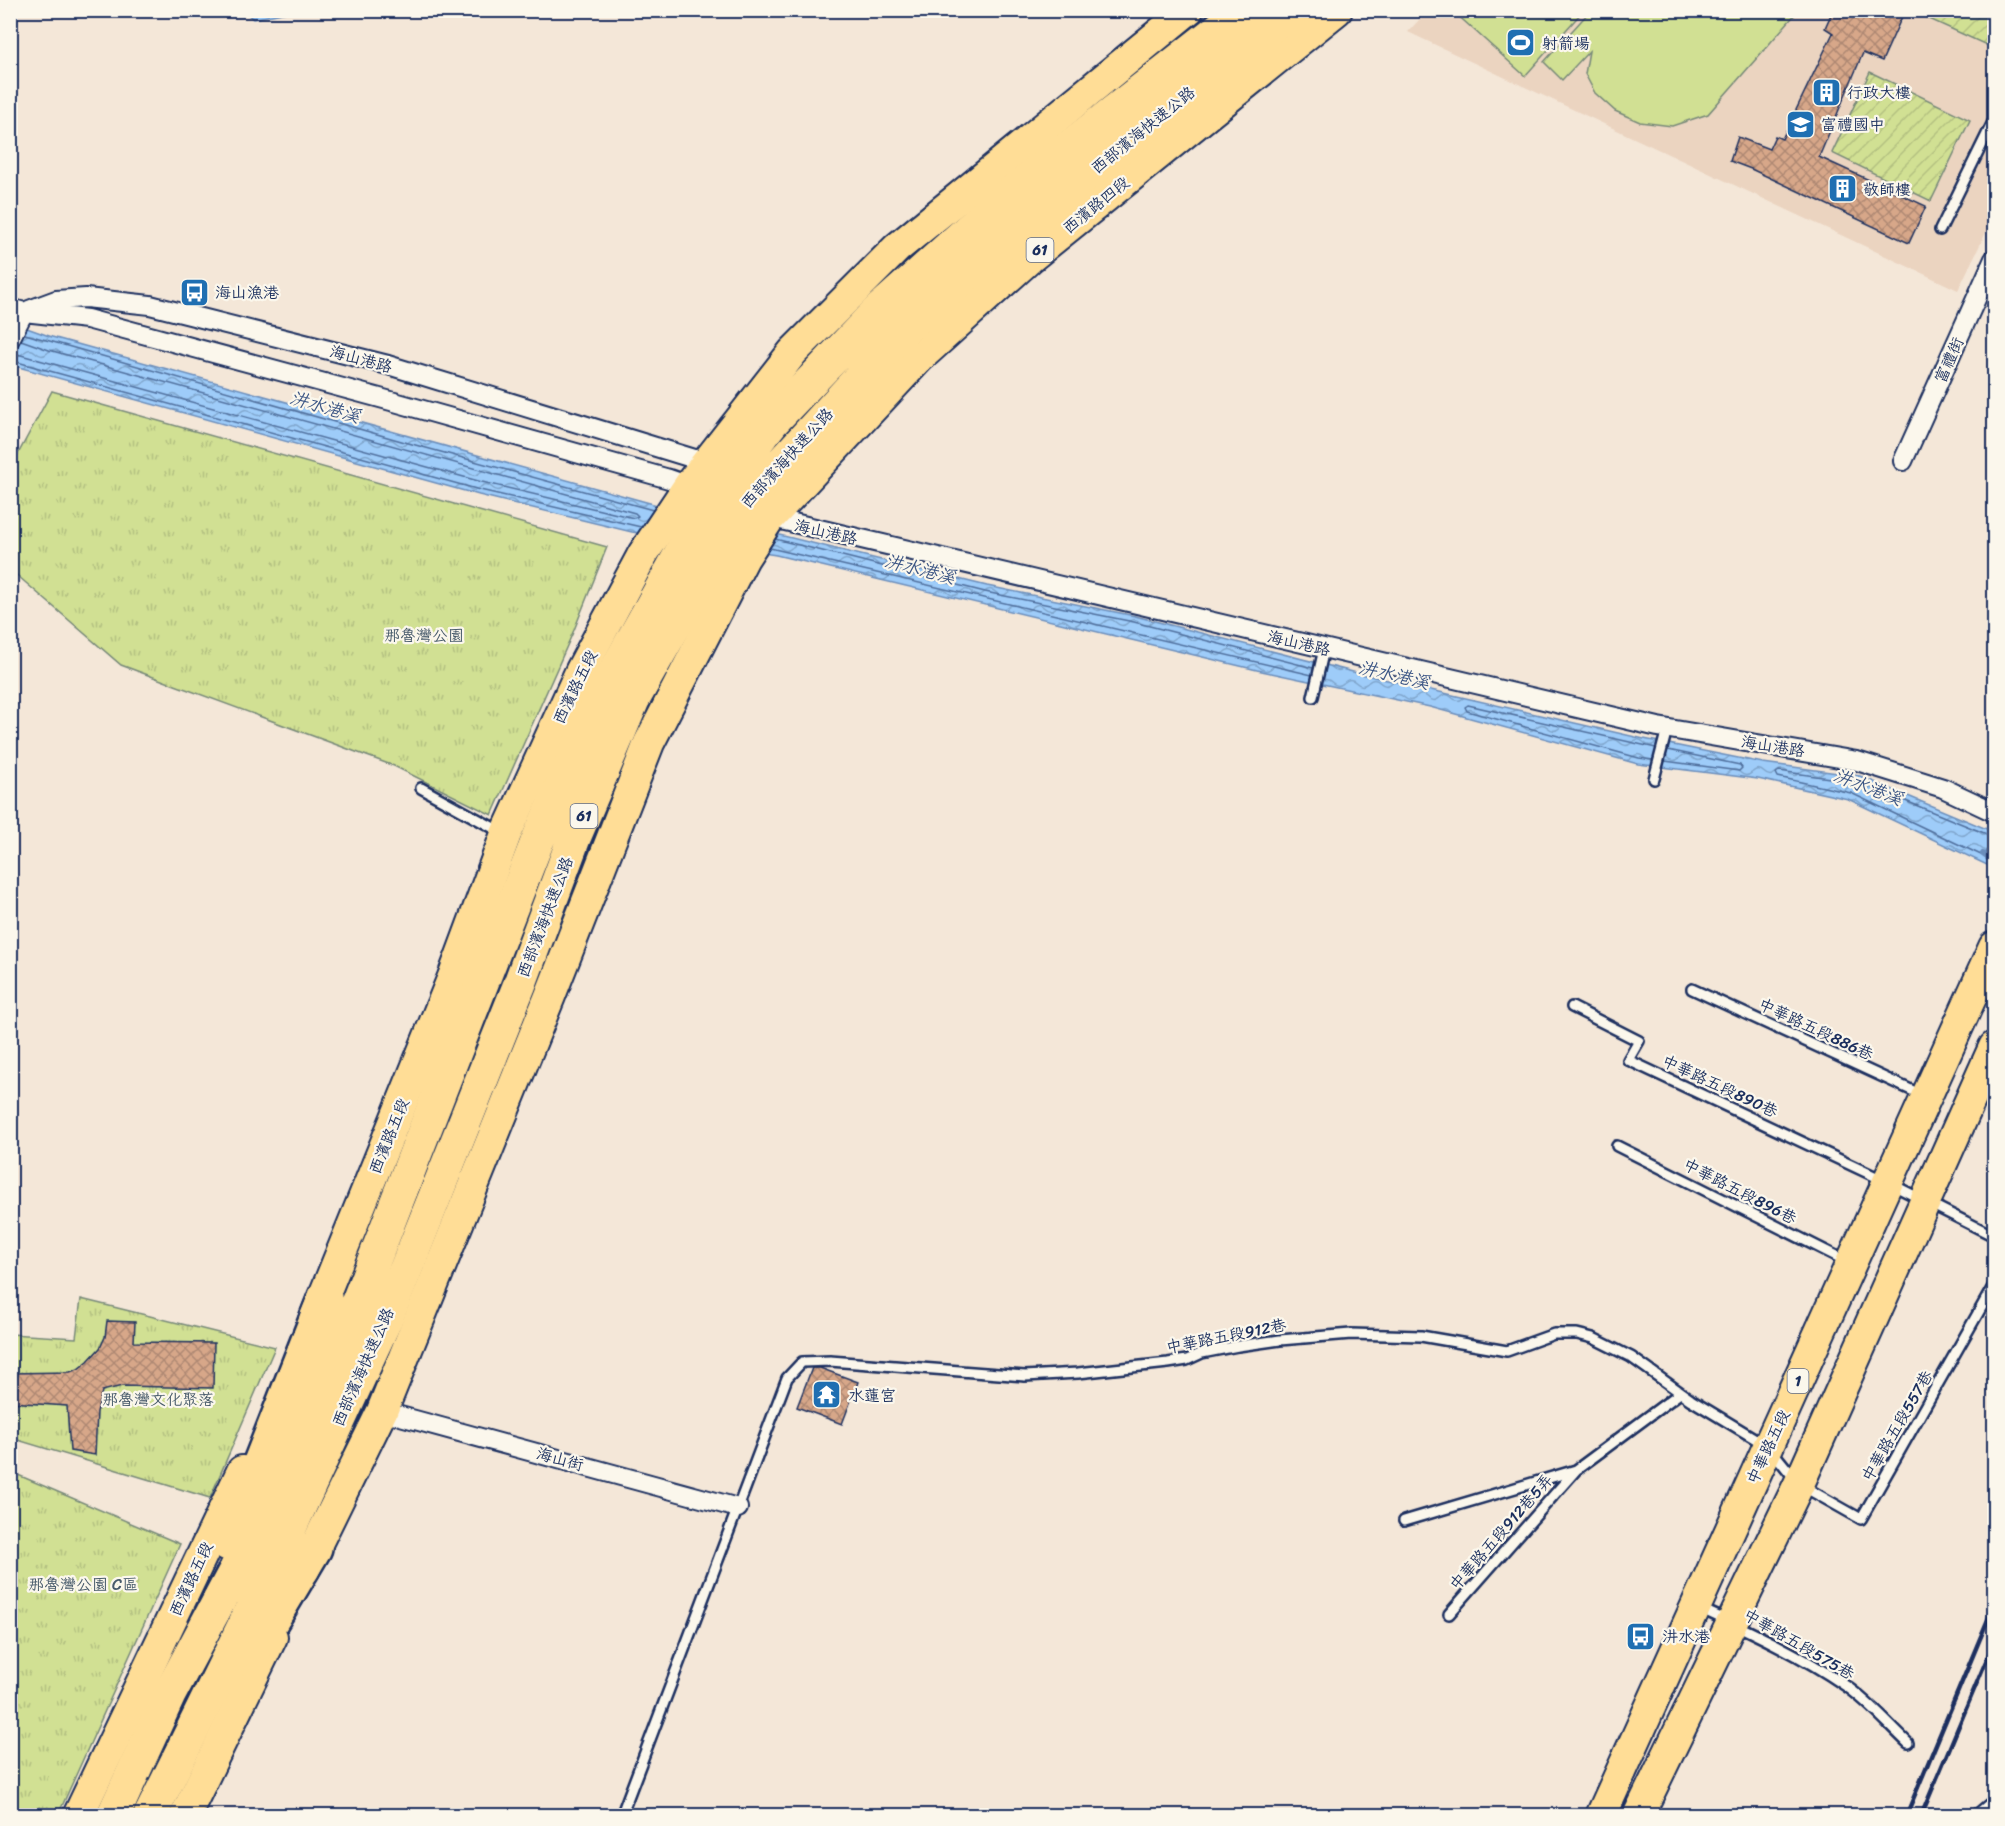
<svg xmlns="http://www.w3.org/2000/svg" width="2005" height="1826" font-family="Sriracha,'LXGW WenKai TC',sans-serif">
	<defs>
		<pattern id="grass-tufts" width="24" height="20" patternUnits="userSpaceOnUse" patternTransform="scale(1.5)"><rect width="24" height="20" fill="#d1e093"/><path d="M3 7l-1-3M5 7V3M7 7l1-3M15 17l-1-3M17 17v-4M19 17l1-3" fill="none" stroke="#b3c081"/></pattern>
		<pattern id="garden-furrows" width="10" height="10" patternUnits="userSpaceOnUse" patternTransform="scale(1.5)"><rect width="10" height="10" fill="#d1e093"/><path d="M-1 1l2-2M0 10L10 0M9 11l2-2" fill="none" stroke="#b3c081"/></pattern>
		<pattern id="water-waves" width="16" height="10" patternUnits="userSpaceOnUse" patternTransform="scale(1.5)"><rect width="16" height="10" fill="#9eccf9"/><path d="M0 5q4-4 8 0t8 0" fill="none" stroke="#80a6cd"/></pattern>
		<pattern id="building-cross-hatch" width="8" height="8" patternUnits="userSpaceOnUse" patternTransform="scale(1.5)"><rect width="8" height="8" fill="#d7a789"/><path d="M0 0l8 8M0 8l8-8" fill="none" stroke="#ae8873"/></pattern>
	</defs>
	<rect width="100%" height="100%" fill="#f4e7d8"/>
	<filter id="ink" filterUnits="userSpaceOnUse"><feTurbulence type="fractalNoise" baseFrequency=".0167" numOctaves="2"/><feDisplacementMap in="SourceGraphic" scale="12" xChannelSelector="R" yChannelSelector="G"/><feConvolveMatrix kernelMatrix="1 2 1 2 8 2 1 2 1" color-interpolation-filters="sRGB"/></filter>
	<g filter="url(#ink)">
		<!-- built -->
		<path fill="#ebd4c0" d="M1428,10L1994,11V216L1958,290L1408,32Z"/>
		<!-- grass -->
		<path fill="url(#grass-tufts)" stroke="#768878" stroke-width="1.5" d="M52,391L607,547L574,630L492,815L394,766L121,665L11,570V467Z
			M81,1299L275,1347L210,1498L11,1438L10,1334L76,1338Z
			M11,1472L180,1544L58,1815H11Z"/>
		<!-- garden -->
		<path fill="url(#garden-furrows)" stroke="#768878" stroke-width="1.5" d="M1912,11H1994V45L1993,48Z
			M1870,72L1970,120L1931,201L1832,153Z"/>
		<!-- pitch -->
		<path fill="#d1e093" stroke="#768878" stroke-width="1.5" d="M1453,11H1583L1525,76Z
			M1590,11V10L1798,11L1708,114L1672,126L1640,122L1615,111L1595,93L1585,74L1589,51L1562,80L1544,62Z"/>
		<!-- water -->
		<path fill="url(#water-waves)" stroke="#6a8dbb" stroke-width="1.5" d="M244,11H292L253,19Z
			M10,322L52,337L657,505L987,586L1135,616L1357,673L1644,739L1763,763L1860,776L1994,832V846L1987,865L1848,799L1758,779L1638,764L1430,707L1257,670L776,555L632,532L479,495L11,365Z"/>
		<g fill="none" stroke-linecap="round" stroke-linejoin="round">
			<!-- shore -->
			<path stroke="#4f6e9c" stroke-width="1.5" d="M25,334L419,446L653,510
				M10,352L482,482L634,518L638,516L635,513L49,350L21,340
				M10,360L480,490L641,527
				M775,539L985,592L1134,622L1313,668
				M770,548L1312,675
				M1653,760L1639,758L1467,711L1465,707L1468,705L1656,748
				M1665,761L1739,771L1742,768L1740,765L1668,750
				M1994,837L1859,782L1779,771L1776,773L1778,777L1851,793L1981,855H1984L1989,848L1994,846"/>
			<!-- stream -->
			<path stroke="#6a8dbb" stroke-width="6" d="M1983,854L1994,862"/>
		</g>
		<!-- building -->
		<path fill="url(#building-cross-hatch)" stroke="#1b2f5e" stroke-width="1.5" d="M1833,10H1905L1882,61L1863,53L1819,157L1926,206L1909,243L1751,169L1730,161L1738,137L1769,149L1775,136L1782,139L1833,33L1825,28Z
			M107,1321L135,1322L134,1342L214,1343L213,1388L122,1386L102,1391L97,1412L95,1455L70,1451L67,1406L10,1402V1373L70,1372L78,1369L88,1361L100,1348L105,1337Z
			M812,1368H820L858,1382L842,1424L797,1407Z"/>
		<g fill="none" stroke-linecap="round" stroke-linejoin="round">
			<defs>
				<path id="lane" d="M1940,230L1994,120
					M1313,697L1324,649
					M1654,779L1667,729
					M421,788L501,832
					M1692,989L1922,1095
					M1572,1007L1639,1041L1628,1060L1887,1182L1994,1236
					M1617,1146L1848,1262
					M1404,1521L1576,1470L1680,1393
					M1699,1608C1750,1631 1801,1655 1846,1686C1869,1702 1888,1724 1908,1743
					M1449,1614L1576,1470
					M621,1816L787,1378L802,1362L830,1361L1025,1376L1078,1373L1168,1363L1187,1360L1202,1353L1238,1346L1280,1340L1351,1334L1421,1336L1507,1351L1554,1334H1577L1593,1338L1631,1357L1691,1400L1769,1447L1799,1484L1861,1519L1994,1285
					M1975,1816L1994,1800"/>
				<path id="street" d="M10,308L24,312L87,319L391,401L669,479L695,488
					M29,310L56,300L86,298L150,305L388,365L708,463L714,467
					M10,339L24,312
					M1903,461L1994,259
					M764,516L1658,727L1857,761L1943,788L1994,812
					M382,1411L738,1508"/>
				<path id="primary" d="M314,1320L453,977L506,834L581,670L643,554L689,485L793,352L897,248L1188,10
					M304,1570L382,1411L550,996L649,743L744,558L769,519L919,358L1031,257L1337,10
					M78,1816L242,1471
					M185,1816L272,1637
					M1601,1816L1994,947
					M1638,1816L1799,1484L1994,1047"/>
				<path id="highway" d="M228,1544L325,1297
					M249,1659L315,1548
					M113,1816L169,1695L261,1522L358,1301L537,842L597,704L711,499L773,421L877,312L1003,199L1243,10
					M150,1816L261,1591L388,1314L519,986L574,838L633,700L742,506L904,330L1023,225L1292,10"/>
			</defs>
			<!-- lane casing -->
			<use href="#lane" stroke="#1b2f5e" stroke-width="14"/>
			<!-- street casing -->
			<use href="#street" stroke="#1b2f5e" stroke-width="22"/>
			<!-- primary casing -->
			<use href="#primary" stroke="#1b2f5e" stroke-width="34"/>
			<!-- highway casing -->
			<use href="#highway" stroke="#1b2f5e" stroke-width="38"/>
			<!-- lane -->
			<use href="#lane" stroke="#fbf7ec" stroke-width="9"/>
			<!-- street -->
			<use href="#street" stroke="#fbf7ec" stroke-width="18"/>
			<!-- primary -->
			<use href="#primary" stroke="#ffdd96" stroke-width="30"/>
			<!-- highway -->
			<use href="#highway" stroke="#ffdd96" stroke-width="33"/>
			<!-- rail -->
			<path stroke="#1b2f5e" stroke-width="4.5" d="M1906,1816L1994,1605
				M1921,1816L1994,1642"/>
		</g>
	</g>
	<!-- icons -->
	<defs>
		<symbol id="stadium-square" viewBox="-11 -11 22 22"><rect x="-9" y="-9" width="18" height="18" rx="4" fill="#1f6fb2" stroke="#fbf7ec"/><path d="M0-5a6.5 5 0 1 0 0 10a6.5 5 0 1 0 0-10ZM-3.5-1.8h7v3.6h-7Z" fill="#fff"/></symbol>
		<symbol id="building-square" viewBox="-11 -11 22 22"><rect x="-9" y="-9" width="18" height="18" rx="4" fill="#1f6fb2" stroke="#fbf7ec"/><path d="M-4-6H4V6H1V3H-1V6H-4ZM-2.5-4.3h1.7v1.8h-1.7ZM.8-4.3h1.7v1.8H.8ZM-2.5-1h1.7V.8h-1.7ZM.8-1h1.7V.8H.8Z" fill="#fff"/></symbol>
		<symbol id="school-square" viewBox="-11 -11 22 22"><rect x="-9" y="-9" width="18" height="18" rx="4" fill="#1f6fb2" stroke="#fbf7ec"/><path d="M0-5L7-2L0 1L-7-2ZM-4 1L0 2.5L4 1V4Q0 6-4 4Z" fill="#fff"/></symbol>
		<symbol id="bus-square" viewBox="-11 -11 22 22"><rect x="-9" y="-9" width="18" height="18" rx="4" fill="#1f6fb2" stroke="#fbf7ec"/><path d="M-5-6H5V4H4V6H2V4H-2V6H-4V4H-5ZM-3.5-4V0h7V-4ZM-3.5 1.2v1.5H-2V1.2ZM2 1.2v1.5H3.5V1.2Z" fill="#fff"/></symbol>
		<symbol id="temple-square" viewBox="-11 -11 22 22"><rect x="-9" y="-9" width="18" height="18" rx="4" fill="#1f6fb2" stroke="#fbf7ec"/><path d="M0-6L5-2H3V0L6.5 2.5H4V6H1.5V3h-3V6H-4V2.5H-6.5L-3 0V-2H-5Z" fill="#fff"/></symbol>
	</defs>
	<g fill-rule="evenodd">
		<use href="#stadium-square" x="1504" y="26" width="33" height="33"/>
		<use href="#building-square" x="1810" y="76" width="33" height="33"/>
		<use href="#school-square" x="1784" y="108" width="33" height="33"/>
		<use href="#building-square" x="1826" y="172" width="33" height="33"/>
		<use href="#bus-square" x="178" y="276" width="33" height="33"/>
		<use href="#temple-square" x="810" y="1378" width="33" height="33"/>
		<use href="#bus-square" x="1624" y="1620" width="33" height="33"/>
	</g>
	<g text-anchor="middle" dominant-baseline="central" stroke-width="4.5" stroke-linejoin="round" paint-order="stroke">
		<!-- shield labels -->
		<g fill="#fbf7ec" stroke="#5e6b89" stroke-width="1.5">
			<rect x="1026.5" y="238" width="27" height="24" rx="4.5"/>
			<rect x="570.5" y="804" width="27" height="24" rx="4.5"/>
			<rect x="1787.5" y="1369" width="21" height="24" rx="4.5"/>
		</g>
		<g font-size="15" font-weight="bold" fill="#1b2f5e">
			<text x="1040" y="250">61</text>
			<text x="584" y="816">61</text>
			<text x="1798" y="1381">1</text>
		</g>
		<!-- poi labels -->
		<g font-size="16" fill="#1b2f5e" stroke="#fbf7ec" text-anchor="start">
			<text x="1542" y="43">射箭場</text>
			<text x="1847" y="92">行政大樓</text>
			<text x="1821" y="124">富禮國中</text>
			<text x="1863" y="189">敬師樓</text>
			<text x="215" y="292">海山漁港</text>
			<text x="848" y="1395">水蓮宮</text>
			<text x="1662" y="1636">汫水港</text>
		</g>
		<!-- street labels -->
		<g font-size="16" fill="#1b2f5e" stroke="#fbf7ec">
			<text transform="translate(1143 130) rotate(-39)">西部濱海快速公路</text>
			<text transform="translate(1096 205) rotate(-39)">西濱路四段</text>
			<text transform="translate(361 359) rotate(15)">海山港路</text>
			<text transform="translate(1949 360) rotate(-66)">富禮街</text>
			<text transform="translate(787 458) rotate(-48)">西部濱海快速公路</text>
			<text transform="translate(826 532) rotate(13)">海山港路</text>
			<text transform="translate(1299 643) rotate(13)">海山港路</text>
			<text transform="translate(575 687) rotate(-64)">西濱路五段</text>
			<text transform="translate(1773 746) rotate(9)">海山港路</text>
			<text transform="translate(545 917) rotate(-69)">西部濱海快速公路</text>
			<text transform="translate(1816 1029) rotate(25)">中華路五段886巷</text>
			<text transform="translate(1720 1086) rotate(25)">中華路五段890巷</text>
			<text transform="translate(389 1136) rotate(-68)">西濱路五段</text>
			<text transform="translate(1740 1191) rotate(27)">中華路五段896巷</text>
			<text transform="translate(1226 1336) rotate(-11)">中華路五段912巷</text>
			<text transform="translate(363 1367) rotate(-66)">西部濱海快速公路</text>
			<text transform="translate(1897 1426) rotate(-60)">中華路五段557巷</text>
			<text transform="translate(1768 1447) rotate(-65)">中華路五段</text>
			<text transform="translate(560 1459) rotate(15)">海山街</text>
			<text transform="translate(1501 1532) rotate(-49)">中華路五段912巷5弄</text>
			<text transform="translate(191 1579) rotate(-65)">西濱路五段</text>
			<text transform="translate(1799 1644) rotate(30)">中華路五段575巷</text>
		</g>
		<!-- park labels -->
		<g font-size="16" fill="#485b6b" stroke="#fbf7ec">
			<text x="424" y="635">那魯灣公園</text>
			<text x="158" y="1399">那魯灣文化聚落</text>
			<text x="83" y="1584">那魯灣公園 C區</text>
		</g>
		<!-- water labels -->
		<g font-size="18" font-style="italic" fill="#3c5685" stroke="#fbf7ec">
			<text transform="translate(325 407) rotate(16)">汫水港溪</text>
			<text transform="translate(920 569) rotate(14)">汫水港溪</text>
			<text transform="translate(1394 675) rotate(13)">汫水港溪</text>
			<text transform="translate(1868 787) rotate(21)">汫水港溪</text>
		</g>
	</g>
	<!-- margin -->
	<rect width="2005" height="1826" fill="none" stroke="#fbf7ec" stroke-width="36"/>
	<rect x="18" y="18" width="1969" height="1790" fill="none" stroke="#1b2f5e" stroke-width="2" filter="url(#ink)"/>
</svg>
